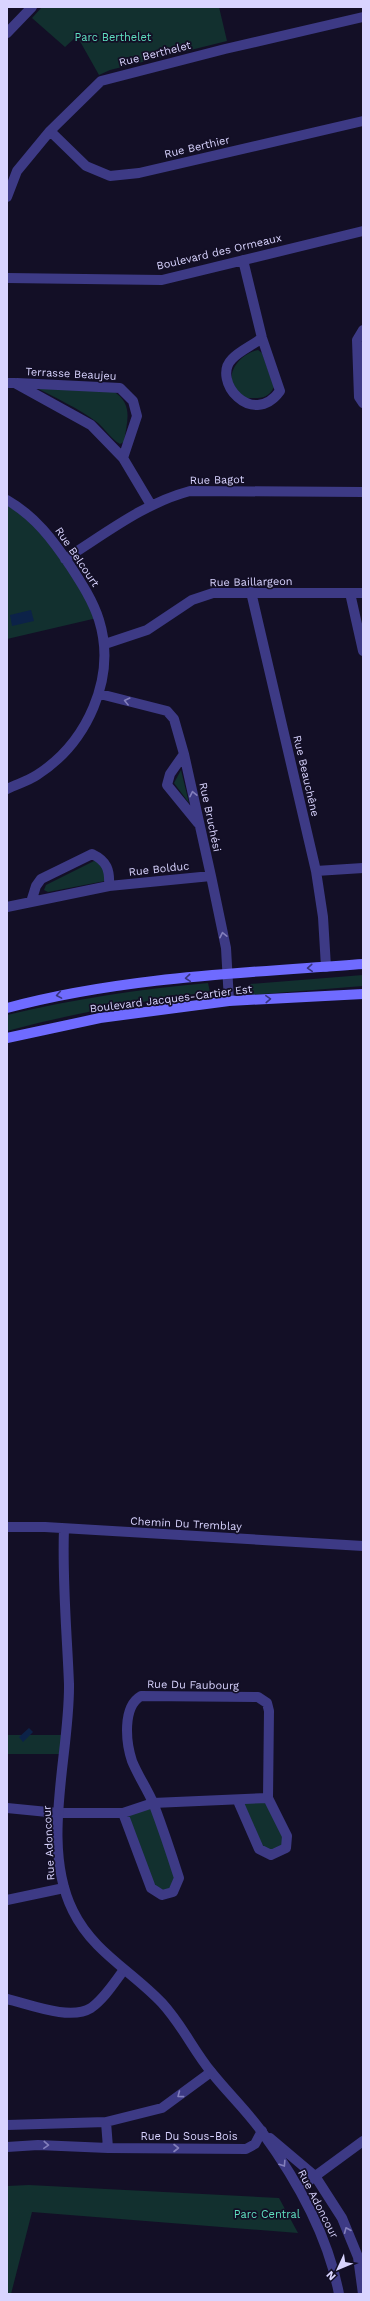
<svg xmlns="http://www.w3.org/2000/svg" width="370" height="2301" font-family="'Work Sans',sans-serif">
	<rect width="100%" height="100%" fill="#130f26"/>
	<!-- green -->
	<path fill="#12302f" d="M42,7H219L227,41L110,70L99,75L77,36L65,47L32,18Z
		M258,350L262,353L274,387C268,400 258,398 245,398C242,395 236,392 234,388C225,371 242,353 258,350Z
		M33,386L113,391C134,404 127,421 124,442L120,444C111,439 106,430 98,423C78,408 56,398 33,386Z
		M7,502L41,531L71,572L97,618L7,639Z
		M181,770L189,803L174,783Z
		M96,860L105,869V881L48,892L44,890L46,885Z
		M363,975V986L250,995V984Z
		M208,983L210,992C141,1001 74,1013 7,1031V1015C74,999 140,989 208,983Z
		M7,1735H64L63,1754H7Z
		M267,1800L284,1837L283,1846L271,1852L261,1847L242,1803Z
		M152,1806L176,1877L171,1890L162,1892L153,1887L127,1815Z
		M29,2185L279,2198L298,2233L32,2212L11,2294H7V2186Z"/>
	<!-- water -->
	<path fill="#0c2248" d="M31,610L34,621L12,626L10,615Z
		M29,1728L33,1732L23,1742L19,1737Z"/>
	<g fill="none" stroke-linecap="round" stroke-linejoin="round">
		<!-- minor -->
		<path stroke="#3d3a85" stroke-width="10" d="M7,33L32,7
			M50,131L86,166L110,176L139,173L363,121
			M7,197L17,171L50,131L101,81L225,49L363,17
			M243,260L262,338L280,391C252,429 211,380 232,359C239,351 253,345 262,338
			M7,278L162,280L363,231
			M363,330L357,340L359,397L363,403
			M7,383H15L91,425L123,458L151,505
			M17,383L120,388L133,401L137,416L123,458
			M7,500C35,516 53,540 71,567C82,584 93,601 99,620C117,678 87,743 37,775C28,781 17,784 7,789
			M65,559C105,534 144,503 190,491L363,492
			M251,592L316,871L323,917L326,967
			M350,593L363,651
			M105,644L147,630L192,600L213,593H363
			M100,694L167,711L174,719L184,754L211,876L226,948L229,1001
			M184,754L170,774L167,785L198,823
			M316,871L363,868
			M31,902L36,886L41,879L92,854C107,861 110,870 109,886
			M7,907L109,886L211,876
			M7,1808L58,1813H123L153,1803L268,1798
			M123,1813L151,1888L162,1895L173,1892L179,1878C171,1853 163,1829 154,1805C148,1790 138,1776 132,1761C126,1743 122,1707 141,1696L258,1697L267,1703L269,1711L268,1798L287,1836L286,1848L271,1855L259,1849L238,1801
			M7,1900L64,1888
			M7,1999C29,2004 70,2021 91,2008C104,1999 114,1983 123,1971
			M106,2122L108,2148
			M7,2125L106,2122L162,2108L211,2072
			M7,2147L38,2145L108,2148L246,2149L255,2144L262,2131"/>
		<!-- tertiary -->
		<path stroke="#3d3a85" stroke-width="10" d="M7,1527H45L363,1546
			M64,1529C62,1581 67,1633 69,1684C70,1754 40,1845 73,1911C93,1952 132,1971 162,2003C183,2026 193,2050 212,2073C228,2093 247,2111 262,2132C297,2180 328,2235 339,2294
			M270,2138L315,2176L342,2218L358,2257L363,2294
			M299,2188L363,2141"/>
		<!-- secondary -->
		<path stroke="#6f6bff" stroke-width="10" d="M7,1008C123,977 243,973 363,964
			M7,1038L100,1018L229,1001L363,994"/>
	</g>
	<!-- one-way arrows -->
	<defs><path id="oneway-chevron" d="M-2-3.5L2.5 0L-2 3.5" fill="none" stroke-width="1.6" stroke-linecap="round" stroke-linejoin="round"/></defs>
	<g stroke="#837fbc">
		<use href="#oneway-chevron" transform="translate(127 701) rotate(-166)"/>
		<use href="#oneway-chevron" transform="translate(193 794) rotate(-102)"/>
		<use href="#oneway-chevron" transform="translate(223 935) rotate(-102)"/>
		<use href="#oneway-chevron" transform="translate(180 2095) rotate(143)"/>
		<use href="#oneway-chevron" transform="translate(46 2145) rotate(3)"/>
		<use href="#oneway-chevron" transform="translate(176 2148)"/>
		<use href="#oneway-chevron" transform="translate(283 2164) rotate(57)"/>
		<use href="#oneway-chevron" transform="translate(347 2230) rotate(-113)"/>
	</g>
	<g stroke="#38347d">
		<use href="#oneway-chevron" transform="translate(310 968) rotate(176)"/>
		<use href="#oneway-chevron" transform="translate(188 978) rotate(175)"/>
		<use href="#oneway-chevron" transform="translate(59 995) rotate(170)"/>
		<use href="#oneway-chevron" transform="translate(268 999) rotate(-3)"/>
	</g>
	<g text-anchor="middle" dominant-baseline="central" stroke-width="3.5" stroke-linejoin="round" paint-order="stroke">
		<!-- park labels -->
		<g font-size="11" fill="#5fe0c0" stroke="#130f26">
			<text x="113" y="37">Parc Berthelet</text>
			<text x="267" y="2214">Parc Central</text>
		</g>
		<!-- street labels -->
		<g font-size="11" fill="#d9d4ff" stroke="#130f26">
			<text transform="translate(155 54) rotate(-14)">Rue Berthelet</text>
			<text transform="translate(197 147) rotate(-13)">Rue Berthier</text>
			<text transform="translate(219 252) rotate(-13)">Boulevard des Ormeaux</text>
			<text transform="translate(71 374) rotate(3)">Terrasse Beaujeu</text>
			<text transform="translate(217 480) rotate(-1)">Rue Bagot</text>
			<text transform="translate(77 557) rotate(56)">Rue Belcourt</text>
			<text transform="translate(251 582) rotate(-1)">Rue Baillargeon</text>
			<text transform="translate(306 776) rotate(77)">Rue Beauchêne</text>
			<text transform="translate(210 817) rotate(78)">Rue Bruchési</text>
			<text transform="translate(159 869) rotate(-6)">Rue Bolduc</text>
			<text transform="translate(171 999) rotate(-7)">Boulevard Jacques-Cartier Est</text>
			<text transform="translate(186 1524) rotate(3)">Chemin Du Tremblay</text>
			<text transform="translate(193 1685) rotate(1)">Rue Du Faubourg</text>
			<text transform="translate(49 1843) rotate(-93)">Rue Adoncour</text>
			<text x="189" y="2136">Rue Du Sous-Bois</text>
			<text transform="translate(318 2204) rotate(63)">Rue Adoncour</text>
		</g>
	</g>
	<!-- border -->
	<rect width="370" height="2301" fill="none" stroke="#d9d4ff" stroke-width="16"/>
	<!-- north arrow -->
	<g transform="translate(338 2269) rotate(226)" stroke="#130f26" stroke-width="3" paint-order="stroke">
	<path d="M0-3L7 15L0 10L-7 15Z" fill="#d9d4ff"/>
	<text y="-6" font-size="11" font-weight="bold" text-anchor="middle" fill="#d9d4ff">N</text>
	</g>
</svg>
